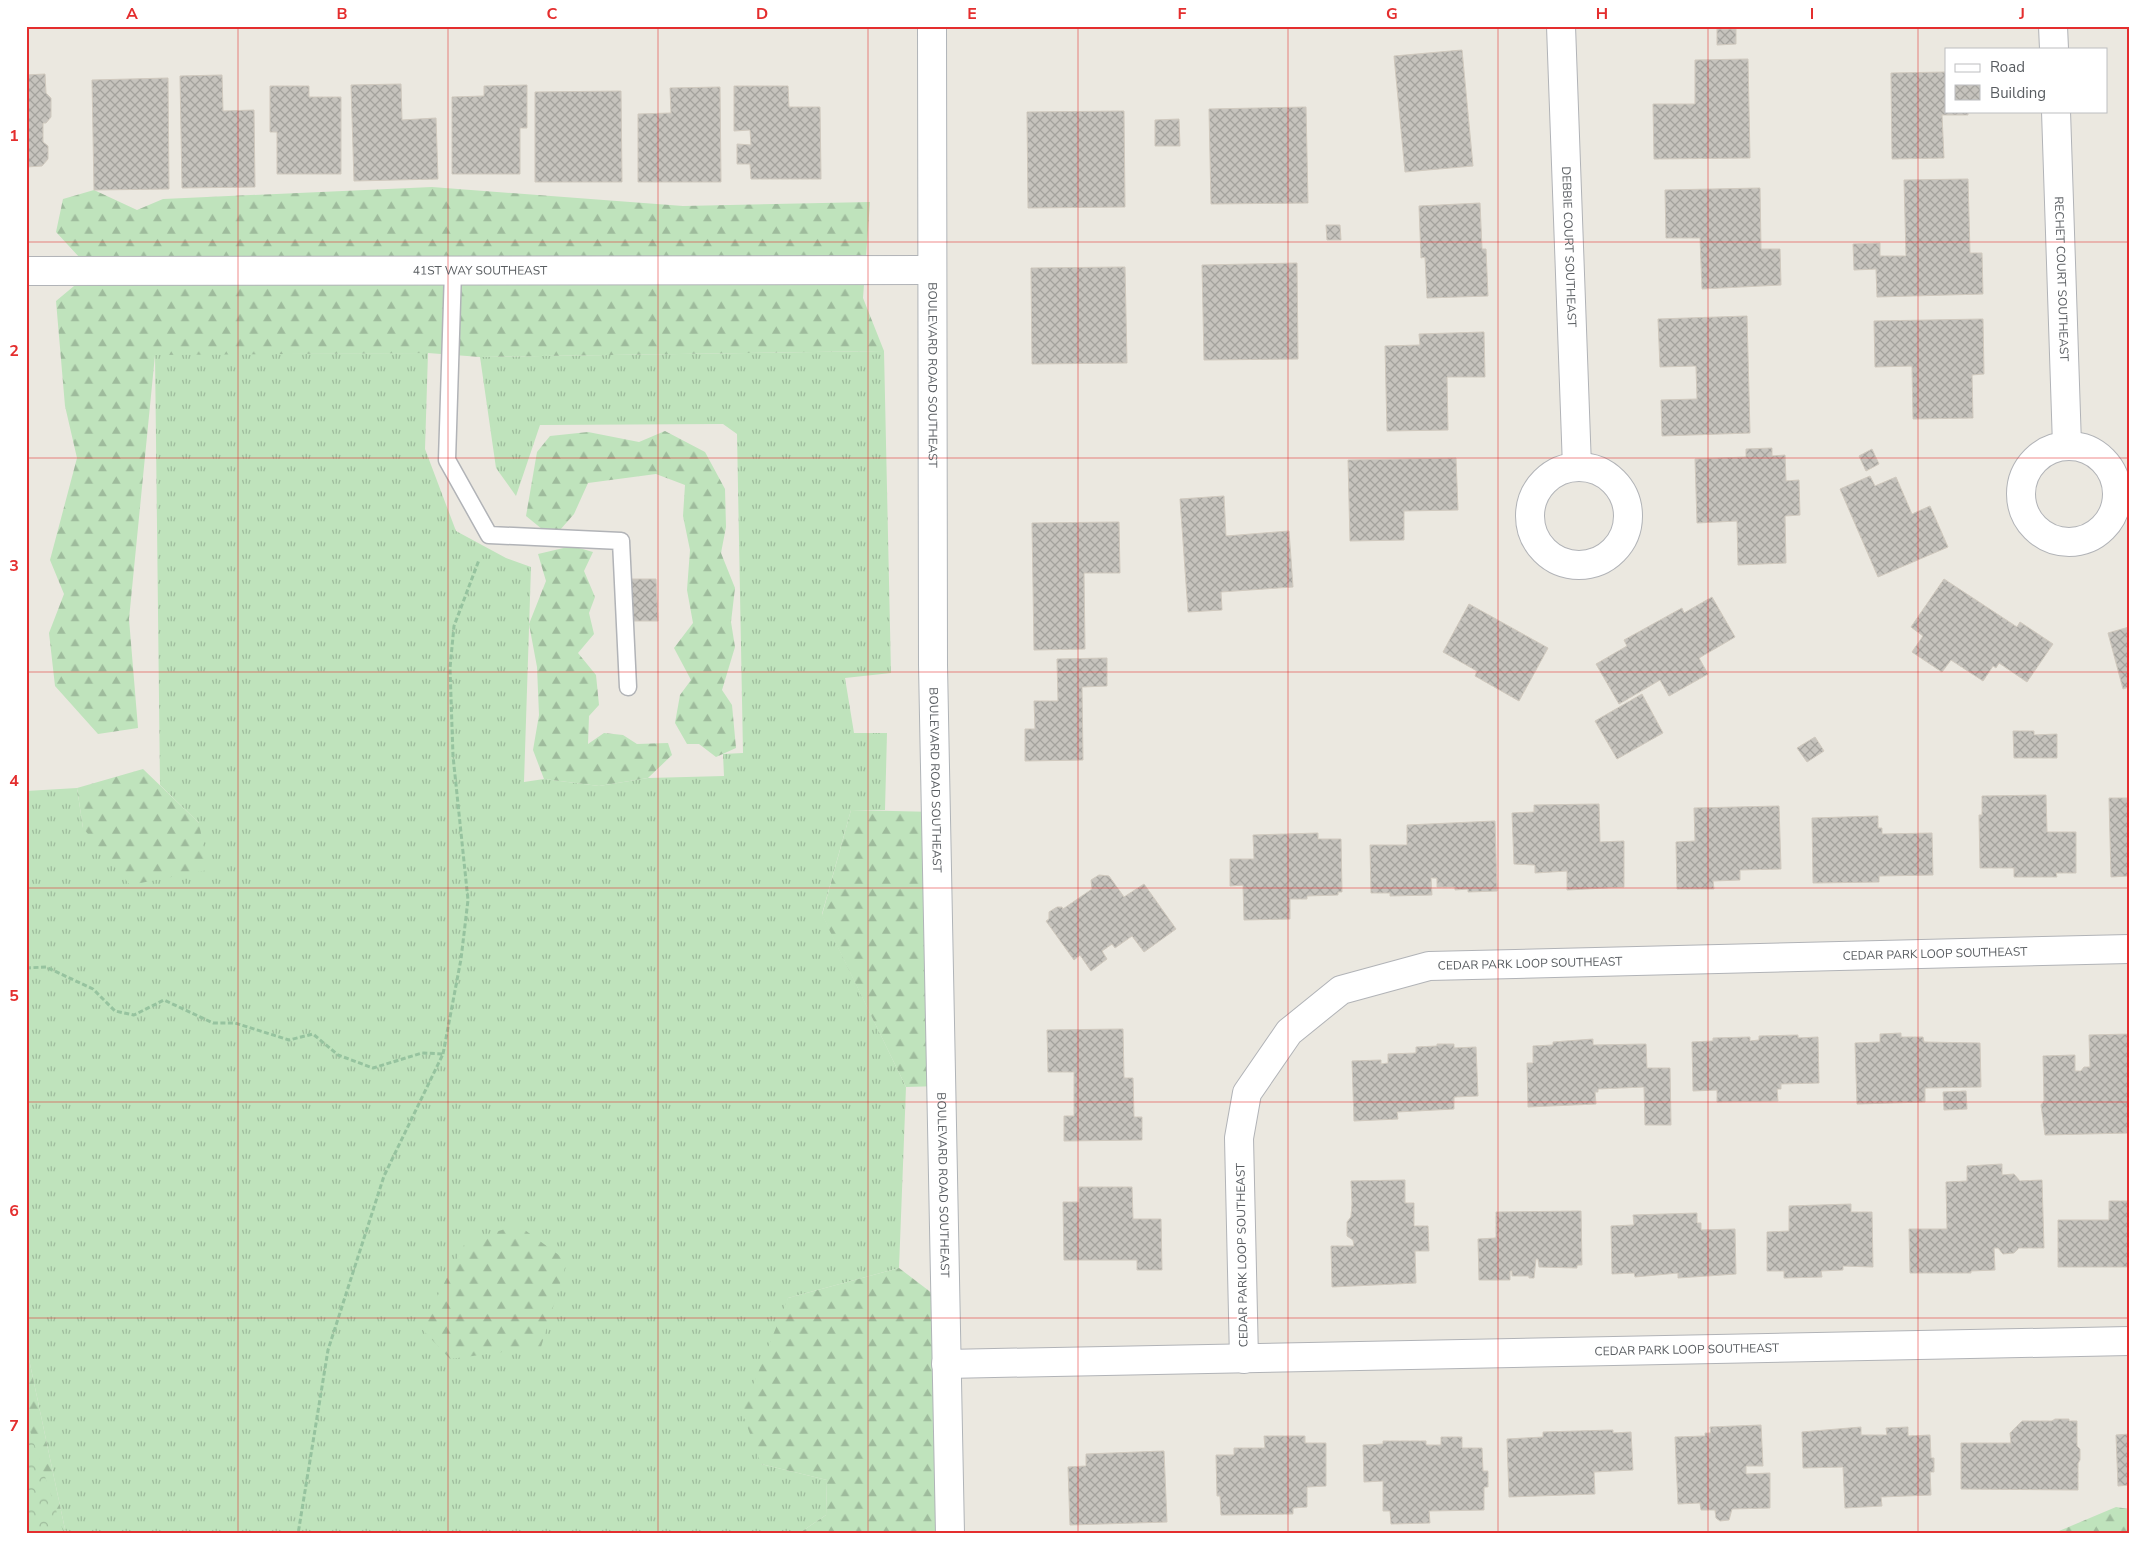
<svg xmlns="http://www.w3.org/2000/svg" width="2155" height="1560" font-family="'Nunito Sans',sans-serif">
	<defs>
		<pattern id="grass-tufts" width="24" height="20" patternUnits="userSpaceOnUse" patternTransform="scale(1.25)"><rect width="24" height="20" fill="#bfe3bc"/><path d="M3 7l-1-3M5 7V3M7 7l1-3M15 17l-1-3M17 17v-4M19 17l1-3" fill="none" stroke="#9ebb9c"/></pattern>
		<pattern id="forest-firs" width="22" height="20" patternUnits="userSpaceOnUse" patternTransform="scale(1.25)"><rect width="22" height="20" fill="#bfe3bc"/><path d="M5 1l3.5 6h-7zM16 11l3.5 6h-7z" fill="#9ebb9c"/></pattern>
		<pattern id="park-crowns" width="20" height="18" patternUnits="userSpaceOnUse" patternTransform="scale(1.25)"><rect width="20" height="18" fill="#bfe3bc"/><path d="M2 6a3 3 0 1 1 6 0M12 15a3 3 0 1 1 6 0" fill="none" stroke="#9ebb9c"/></pattern>
		<pattern id="building-cross-hatch" width="8" height="8" patternUnits="userSpaceOnUse" patternTransform="scale(1.25)"><rect width="8" height="8" fill="#c6c3bd"/><path d="M0 0l8 8M0 8l8-8" fill="none" stroke="#a4a29d"/></pattern>
	</defs>
	<rect width="100%" height="100%" fill="#ebe8e0"/>
	<!-- grass -->
	<path fill="url(#grass-tufts)" d="M884,351L891,673L845,678L854,733H887L885,810H851L822,914L906,1087L899,1268L788,1298L761,1464L827,1480L826,1515L798,1534H66L26,1345V791L77,788L83,828L199,823L160,785L155,354L428,353L425,449L456,531L506,558L531,567L524,782L544,779L599,786L648,778L724,776L723,754L743,753L737,434L723,424L540,425L516,496L496,468L480,357Z"/>
	<!-- forest -->
	<path fill="url(#forest-firs)" d="M432,187L683,206L870,202L863,298L884,351L480,357L428,353L155,355L129,619L138,728L98,734L55,686L49,633L64,594L50,560L77,458L65,406L56,301L92,271L56,232L63,199L94,190L137,210L163,199Z
		M665,431L705,452L725,489L726,527L721,553L735,588L731,622L735,647L722,690L732,705L736,748L716,757L699,744H687L675,723L680,695L691,680L674,648L693,623L687,590L690,550L683,516L685,485L656,474L588,483L574,514L553,538L526,516L537,452L550,436L588,432L639,442Z
		M572,546L593,552L584,571L595,597L589,613L594,634L578,653L596,675L599,705L589,716L588,744L604,733L623,735L637,744L668,743L672,755L648,778L599,786L544,779L533,750L539,715L537,667L529,624L546,581L538,554Z
		M143,769L199,823L208,870L130,885L83,828L77,788Z
		M851,810L936,812L941,1086L906,1087L822,915Z
		M518,1225L567,1261L541,1347L450,1359L421,1328L466,1241Z
		M899,1268L945,1303L950,1534H798L826,1515L827,1480L761,1464L742,1412L788,1298Z
		M26,1345L66,1534H26Z
		M2116,1507L2129,1509V1534H1916L2059,1531Z"/>
	<!-- park -->
	<path fill="url(#park-crowns)" d="M26,1419L64,1534H26Z"/>
	<!-- building -->
	<path fill="url(#building-cross-hatch)" stroke="#d0c9be" d="M1717,29H1736V44L1717,45Z
		M1462,50L1473,166L1405,172L1394,56Z
		M1748,59L1750,158L1654,159L1653,104H1695V60Z
		M1946,72V111H1968V115H1942L1944,158L1892,159L1891,73Z
		M45,74L46,93L51,98V117L46,123H43V142L48,146V159L42,166L26,167V75Z
		M222,75L223,111L254,110L255,187L182,188L180,76Z
		M168,78L169,189L94,190L92,80Z
		M401,84L402,120L436,118L438,179L354,181L351,85Z
		M527,85V128H520V174H452V97L484,96V86Z
		M270,86H309V97H341V174H277V132H270Z
		M734,86H788L789,107H820L821,179H751L750,164H737V144L751,145L750,130L734,131Z
		M720,87L721,182H638V114L671,113L670,88Z
		M621,91L622,182H535V92Z
		M1306,107L1308,203L1211,204L1209,109Z
		M1124,111L1125,207L1028,208L1027,112Z
		M1179,119L1180,146H1155V120Z
		M1968,179L1970,253H1982L1983,294L1877,297L1876,269L1854,270L1853,244L1880,243V256H1906L1904,180Z
		M1760,188L1761,249H1780L1781,285L1702,289L1700,238H1666L1665,190Z
		M1480,203L1482,249H1486L1488,296L1427,298L1425,257L1421,258L1419,206Z
		M1326,225H1340L1341,240H1327Z
		M1297,263L1298,359L1204,360L1202,265Z
		M1125,267L1127,363L1032,364L1031,268Z
		M1747,316L1750,433L1662,436L1661,400L1697,399L1696,366L1660,367L1658,319Z
		M1983,319L1984,374L1972,375L1973,418L1913,419L1912,366L1875,367L1874,321Z
		M1484,332L1485,377H1447L1448,430L1387,431L1385,346L1420,345L1419,334Z
		M1772,448V456L1785,455L1786,481L1799,480L1800,515L1785,516L1786,563L1738,565L1737,521L1697,523L1695,459L1746,457V449Z
		M1872,449L1879,464L1866,471L1859,456Z
		M1456,458L1458,510L1404,511V540L1350,541L1348,460Z
		M1870,476L1875,486L1896,477L1912,514L1930,506L1948,547L1878,577L1840,489Z
		M1224,496L1226,536L1289,531L1293,587L1221,592L1222,610L1188,612L1180,499Z
		M1119,522L1120,573H1084L1085,649L1034,650L1032,523Z
		M629,579H656L658,621H630Z
		M1944,579L2017,627L2020,622L2053,644L2027,682L1999,663L1996,668L1993,666L1983,681L1951,660L1942,672L1912,652L1923,636L1911,627Z
		M1712,597L1735,637L1699,658L1708,674L1669,696L1660,680L1619,704L1596,664L1627,646L1624,640L1682,608L1684,613Z
		M1469,604L1548,648L1519,701L1475,676L1477,671L1443,652Z
		M2129,627V687L2123,689L2108,633Z
		M1107,658V686L1082,687L1083,760L1025,761V729H1035L1034,701H1058L1057,659Z
		M1642,694L1663,733L1617,759L1595,721Z
		M2013,731H2034V735L2057,734V758H2014Z
		M1815,737L1824,751L1807,762L1797,748Z
		M2046,795L2047,832H2076V873H2056L2057,877H2014V868H1980L1979,815H1982V796Z
		M2109,798H2129V876L2111,877Z
		M1599,804L1600,842L1624,841V887L1567,890V871L1535,873V865L1514,864L1512,813L1534,812V805Z
		M1779,806L1781,869L1740,870V880L1713,881L1714,889H1677L1676,842L1695,841L1694,808Z
		M1878,816V828H1882V834L1932,833L1933,875L1879,876V882L1813,883L1812,818Z
		M1495,821L1497,891L1468,892V889L1455,890V887H1437V878H1431L1432,895L1390,896V893H1371L1370,845H1407V825Z
		M1318,833V839H1341L1342,892H1338V895L1307,896V899H1290V919L1244,920L1243,885L1230,886V859H1254L1253,835Z
		M1099,875L1109,876L1124,897L1144,884L1176,929L1144,952L1132,936L1115,948L1112,944L1102,951L1107,959L1091,971L1080,955L1074,960L1046,921L1049,919V912L1057,907H1062L1063,909L1092,889L1091,880Z
		M1123,1029L1124,1078H1133L1134,1117H1142V1140L1064,1141V1116H1074V1072H1048L1047,1030Z
		M1901,1033V1037H1923L1924,1042L1980,1043L1981,1087L1925,1088V1102L1857,1104L1855,1043L1880,1042V1034Z
		M2129,1034V1133L2045,1135L2041,1105L2044,1101L2043,1056L2075,1055V1071H2081L2084,1067H2090L2089,1035Z
		M1798,1035V1038L1818,1037L1819,1083L1781,1084V1089H1777L1778,1101L1717,1102V1090L1693,1091L1692,1042L1713,1041V1038L1750,1037V1041L1759,1040V1036Z
		M1593,1039V1045L1646,1044L1647,1068H1670L1671,1125H1645L1644,1087L1598,1089V1092H1595L1596,1104L1528,1107L1527,1063H1533V1046L1553,1045V1042Z
		M1437,1044H1454V1048L1476,1047L1478,1096L1454,1097V1109L1397,1112L1398,1119L1354,1121L1352,1061L1381,1060V1064L1388,1063V1054L1416,1053V1047L1437,1046Z
		M1966,1091L1967,1109L1944,1110L1943,1092Z
		M2002,1164V1175L2014,1174L2020,1181L2042,1180L2044,1248H2019L2014,1253L2003,1254L1998,1248H1994L1995,1270L1971,1271V1273H1910L1909,1229H1947L1946,1182L1967,1181V1166Z
		M1405,1180V1203H1414V1226H1428L1429,1251H1415L1416,1283L1332,1287L1331,1246H1354L1353,1240L1347,1236V1222L1351,1217L1352,1204L1351,1181Z
		M1079,1187H1132L1133,1219H1161L1162,1270H1137V1260H1064L1063,1202H1079Z
		M2109,1201H2129V1267H2058V1220H2109Z
		M1851,1204V1212H1872L1873,1267L1843,1266V1270L1821,1271L1822,1277L1784,1278V1271H1767V1232L1789,1231V1206Z
		M1581,1211L1582,1265H1577V1268L1539,1267L1538,1259H1536L1534,1278H1529V1276H1512V1271H1510V1280H1479L1478,1239L1496,1238V1212Z
		M1697,1213V1223H1701V1230L1735,1229L1736,1274L1678,1278V1273L1635,1277L1634,1273L1612,1274L1611,1226L1634,1225L1633,1215Z
		M2055,1419H2069V1421H2077V1446L2080,1449V1460L2078,1463V1490L1961,1489V1443H2011L2010,1433L2022,1421H2052Z
		M1761,1425L1763,1466H1746V1474L1770,1473V1508L1732,1509L1729,1520L1720,1521L1716,1518L1715,1510H1701L1700,1503L1678,1504L1675,1437L1705,1436V1433H1711L1710,1427Z
		M1861,1427V1435H1887L1886,1428L1908,1427V1436L1930,1435L1931,1458H1934V1472H1930L1931,1495L1881,1497L1882,1506L1845,1508L1843,1467L1803,1468L1802,1432Z
		M1613,1430V1433L1631,1432L1633,1470L1594,1472L1595,1494L1509,1497L1507,1439L1543,1437V1432Z
		M2129,1434V1485L2118,1486L2116,1435Z
		M1264,1436H1305V1443H1326V1486L1307,1487V1507L1293,1508V1514L1221,1515L1220,1496H1217L1216,1455H1234V1448H1265Z
		M1441,1437H1462V1448H1482L1483,1471H1488V1487H1484V1510L1429,1511L1430,1523L1391,1524L1390,1511H1383V1481L1364,1482L1363,1445L1383,1444V1441H1426V1445H1441Z
		M1164,1451L1167,1522L1070,1525L1068,1467L1086,1466V1454Z"/>
	<g fill="none" stroke-linecap="round" stroke-linejoin="round">
		<defs>
			<path id="lane" d="M453,271L447,460L489,535L621,541L628,687"/>
			<g id="street">
				<path id="s1" d="M1561,26L1577,467"/>
				<path d="M2053,26L2054,49"/>
				<path id="s2" d="M2056,111L2067,445"/>
				<path id="s3" d="M26,271L932,270"/>
				<circle cx="2069" cy="494" r="48"/>
				<circle cx="1579" cy="516" r="49"/>
				<path id="s4" d="M1244,1359L1239,1138L1247,1093L1289,1032L1341,990L1429,966L2129,949"/>
				<path id="s5" d="M946,1364L2129,1341"/>
			</g>
			<g id="secondary">
				<path id="s6" d="M932,26L933,665L950,1534"/>
			</g>
		</defs>
		<!-- lane casing -->
		<use href="#lane" stroke="#b1b3b7" stroke-width="19"/>
		<!-- street casing -->
		<use href="#street" stroke="#b1b3b7" stroke-width="30"/>
		<!-- secondary casing -->
		<use href="#secondary" stroke="#b0b4b8" stroke-width="30"/>
		<!-- path -->
		<path stroke="#96c39f" stroke-width="3" stroke-dasharray="5 2.5" stroke-linecap="butt" d="M26,968L46,967L93,989L115,1011L134,1015L164,1000L213,1023H235L289,1040L313,1034L338,1055L373,1068L422,1053L443,1054L384,1176L328,1350L298,1534
			M443,1054L461,959L468,900L453,756L450,668L454,626L479,560"/>
		<!-- lane -->
		<use href="#lane" stroke="#fff" stroke-width="16"/>
		<!-- street -->
		<use href="#street" stroke="#fff" stroke-width="28"/>
		<!-- secondary -->
		<use href="#secondary" stroke="#fff" stroke-width="28"/>
	</g>
	<!-- grid -->
	<path fill="none" stroke="#e42e2e" stroke-width="1" stroke-opacity="0.55" d="M238,26V1534M448,26V1534M658,26V1534M868,26V1534M1078,26V1534M1288,26V1534M1498,26V1534M1708,26V1534M1918,26V1534M26,242H2129M26,458H2129M26,672H2129M26,888H2129M26,1102H2129M26,1318H2129"/>
	<g text-anchor="middle" dominant-baseline="central" stroke-width="4" stroke-linejoin="round" paint-order="stroke">
		<!-- street labels -->
		<g font-size="12" fill="#595d61" stroke="#fff">
			<text stroke="none"><textPath href="#s1" startOffset="221">DEBBIE COURT SOUTHEAST</textPath></text>
			<text stroke="none"><textPath href="#s3" startOffset="454">41ST WAY SOUTHEAST</textPath></text>
			<text stroke="none"><textPath href="#s2" startOffset="168">RECHET COURT SOUTHEAST</textPath></text>
			<text stroke="none"><textPath href="#s6" startOffset="349">BOULEVARD ROAD SOUTHEAST</textPath></text>
			<text stroke="none"><textPath href="#s6" startOffset="754">BOULEVARD ROAD SOUTHEAST</textPath></text>
			<text stroke="none"><textPath href="#s4" startOffset="1005">CEDAR PARK LOOP SOUTHEAST</textPath></text>
			<text stroke="none"><textPath href="#s4" startOffset="600">CEDAR PARK LOOP SOUTHEAST</textPath></text>
			<text stroke="none"><textPath href="#s6" startOffset="1159">BOULEVARD ROAD SOUTHEAST</textPath></text>
			<text transform="translate(1242 1255) rotate(-91)">CEDAR PARK LOOP SOUTHEAST</text>
			<text stroke="none"><textPath href="#s5" startOffset="741">CEDAR PARK LOOP SOUTHEAST</textPath></text>
		</g>
	</g>
	<!-- border -->
	<rect width="2155" height="1560" fill="none" stroke="#ffffff" stroke-width="55"/>
	<!-- legend -->
	<rect x="1945" y="48" width="162" height="65" fill="#ffffff" stroke="#bdbec0"/>
	<rect x="1955" y="64" width="25" height="8" fill="#ffffff" stroke="#bdbec0"/>
	<text x="1990" y="72" font-size="15" fill="#595d61">Road</text>
	<rect x="1955" y="85" width="25" height="15" fill="url(#building-cross-hatch)" stroke="#bdbec0"/>
	<text x="1990" y="98" font-size="15" fill="#595d61">Building</text>
	<rect x="28" y="28" width="2100" height="1504" fill="none" stroke="#e42e2e" stroke-width="2"/>
	<g font-size="16" text-anchor="middle" font-weight="bold" fill="#e42e2e">
		<text x="132" y="19">A</text>
		<text x="342" y="19">B</text>
		<text x="552" y="19">C</text>
		<text x="762" y="19">D</text>
		<text x="972" y="19">E</text>
		<text x="1182" y="19">F</text>
		<text x="1392" y="19">G</text>
		<text x="1602" y="19">H</text>
		<text x="1812" y="19">I</text>
		<text x="2022" y="19">J</text>
		<text x="14" y="141">1</text>
		<text x="14" y="356">2</text>
		<text x="14" y="571">3</text>
		<text x="14" y="786">4</text>
		<text x="14" y="1001">5</text>
		<text x="14" y="1216">6</text>
		<text x="14" y="1431">7</text>
	</g>
</svg>
